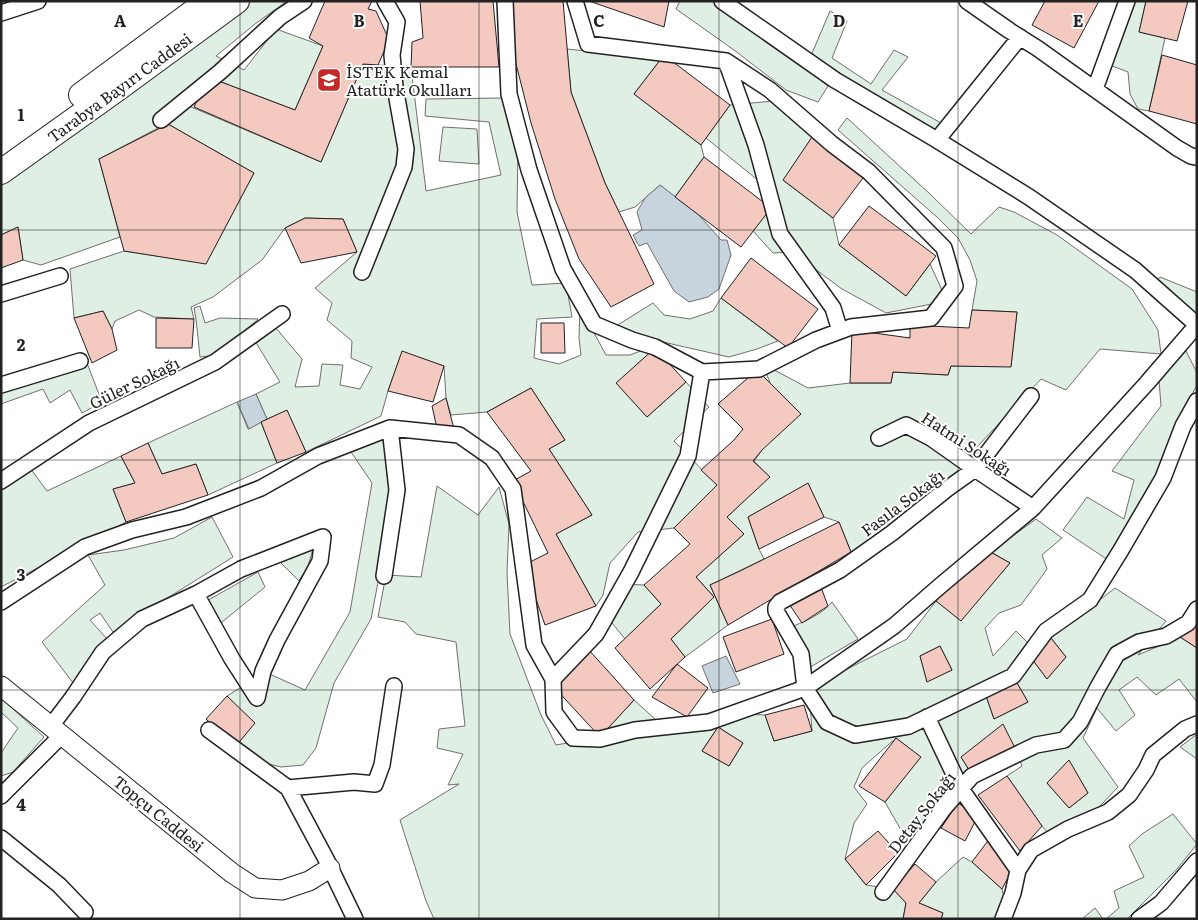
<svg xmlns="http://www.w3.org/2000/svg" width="1198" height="920" font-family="Literata,serif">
	<rect width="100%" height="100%" fill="#fff"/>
	<!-- green -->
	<path fill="#e0efe3" stroke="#6f6f6f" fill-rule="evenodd" d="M248,1H287L255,24L216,56L244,70L276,29L323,46L295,110L208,77L156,118L160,127L99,159L120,237L41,265L23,260L18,227L1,235V186L128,94Z
		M680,1H714L789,55L828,86L818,102L786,90L734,50L676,9Z
		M1129,1H1146L1139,32L1165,38L1149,111L1138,109L1130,94L1128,72L1107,64Z
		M830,11L847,21L832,58L871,84L894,50L908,57L882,90L941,123L934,136L810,58Z
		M567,49L661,59L634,94L701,145L704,157L675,197L660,185L635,207L619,212L605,183L571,92Z
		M363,64L411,67L426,191L501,175L489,122L425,116L426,99L503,98L518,144L517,212L532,285L566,283L572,317L537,319L534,358L559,364L581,355L579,338L580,307L606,355H630L651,347L655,348L617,383L647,417L686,382L709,407L674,441L717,485L674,528L638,532L610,563L603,595L596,606L556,534L592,515L549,449L565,440L531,388L487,412L451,415L446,398L444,366L402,352L388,391L381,416L306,452L287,411L267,419L256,394L280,382L255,341L275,327L302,359L295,387L319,386L322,364L343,365L340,385L360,389L372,367L351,358L352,341L327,320L332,303L315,288L357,252L343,219L305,218L285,228L262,260L213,297L191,307L194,319L154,317L139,310L115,321L112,329L103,311L74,318L70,269L124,251L206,263L254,173L168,124L189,106L321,162Z
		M774,101L812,137L784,181L833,218L839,245L906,296L930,264L947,301L886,313L842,289L792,252L773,253L753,231L771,207L762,201L770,190L706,138L730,105Z
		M847,118L930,194L971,234L999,207L1014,212L1057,235L1132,289L1158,330L1161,354L1100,349L1066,390L1041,379L976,448L959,471L932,496L885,534L851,552L839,522L824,517L808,484L748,517L759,549L764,559L710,585L728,625L685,657L671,639L714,597L696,577L744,534L727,517L769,477L754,461L762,450L770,383L763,364L808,388L850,383H891L893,372L948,375L951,366H1011L1017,312L972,310L977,281L970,260L958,238L938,218L838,130Z
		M443,127L477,129L479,164L439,161Z
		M1160,277L1197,292V328L1149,289Z
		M721,298L778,341L757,349L729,357L641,337L616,326L653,303L664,315L690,319L713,311Z
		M200,306L205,323L220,318L258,319L218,355L200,357L196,319L194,308Z
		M1186,351L1197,373V385L1178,420L1159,477L1108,560L1063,530L1087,497L1124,519L1134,480L1112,471L1161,406L1159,380Z
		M87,363L102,402L82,413L70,390L50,403L43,389L1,404V388Z
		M237,402L248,429L261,422L277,463L208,495L196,464L162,474L148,443Z
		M392,433L393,492L380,572L371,619L334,683L316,748L303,765L281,767L256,761L236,746L254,723L227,696L265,672L305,690L350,612L372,483L349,449Z
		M121,456L135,483L113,489L126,522L1,587V488L30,468L47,491Z
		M437,486L478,515L499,487L509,524L507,573L510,634L541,715L556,745L600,737L634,700L666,729L743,714L765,715L774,741L812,731L809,688L907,639L936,601L961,620L1010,563L991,552L1036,519L1062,538L1042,555L1047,569L1021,605L999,613L985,628L993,656L1016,631L1029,644L1003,676L985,693L994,719L1028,702L1013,676L1032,659L1047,679L1066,657L1051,638L1115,588L1166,621L1138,655L1180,637L1197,648V702L1179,679L1156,695L1137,677L1119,690L1135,715L1116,731L1097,708L1083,738L1118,787L1083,824L1054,840L1042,826L1007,776L1022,766L1015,748L961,757L969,770L958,803L941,828L909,844L885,802L920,757L896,738L862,768L854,787L867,804L854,823L845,859L866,885L893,889L906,903L903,919H434L426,901L400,820L459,784L448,785L463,754L437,748L439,729L465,726L456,642L416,634L405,622L378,617L386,575L421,577ZM940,646L952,670L927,681L920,656ZM718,727L743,743L729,766L702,751ZM1069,761L1088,793L1069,808L1047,783Z
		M212,517L233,557L113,632L100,613L90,620L107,639L73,683L42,642L105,585L88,555L124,550L174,538Z
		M313,549L308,566L299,581L278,560Z
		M258,572L265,587L216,627L203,603Z
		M620,584L644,585L661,604L625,639L604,613Z
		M832,602L858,639L807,669L788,628C802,623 823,614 832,602Z
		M1,698L44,737L13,772L1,776V753L18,728L1,712Z
		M1197,734V759L1180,747Z
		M1173,814L1197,844L1177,869L1127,919H1106L1119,908L1114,891L1144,877L1129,846L1142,834Z
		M963,857L972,862L1002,889L1009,919H941L943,913L919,903L936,882Z
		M1095,908L1103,919H1082Z"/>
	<!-- water -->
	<path fill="#c7d3dd" stroke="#6f6f6f" d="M660,185L698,214L721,240H727L731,255L719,289L708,297L689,302L674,291L647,243L639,246L633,235L642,230L637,212L645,198Z
		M256,394L267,419L249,429L237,402Z
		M726,656L740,684L713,693L702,666Z"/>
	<!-- building -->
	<path fill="#f3c9c0" stroke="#222" d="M325,1H372L368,9L376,11L389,40L378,65L363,64L321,162L194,107L208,77L295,110L323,46L309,38Z
		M420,1H493L499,67H411L412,42L423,38Z
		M511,1H563L571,92L605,183L654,284L611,307L579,259L555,199L531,123L515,60Z
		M589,1H669L664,27Z
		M1045,1H1099L1074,48L1032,25Z
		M1146,1H1188L1177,41L1139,32Z
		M664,55L730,105L701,145L634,94Z
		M1162,55L1197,65V124L1149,111Z
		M168,124L254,173L206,264L124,251L99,159Z
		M812,137L866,174L833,218L783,180Z
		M704,157L771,208L741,247L675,197Z
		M869,206L936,256L906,296L839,245Z
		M305,218L343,219L357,252L301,263L285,228Z
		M18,227L23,260L1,268V235Z
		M751,258L818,309L788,348L721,298Z
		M972,310L1017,312L1011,367L951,366L948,375L893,372L891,383H850L852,330L910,338V325L969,328Z
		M103,311L112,329L117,350L92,363L74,318Z
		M156,318L194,319L192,348H156Z
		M541,323H564L565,353H541Z
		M655,348L686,382L647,417L616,383Z
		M402,351L444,366L433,402L388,391Z
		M757,370L801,414L762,450L753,461L770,477L727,517L744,534L696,577L714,597L671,639L685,657L650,689L615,648L661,604L644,585L690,544L674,528L717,485L701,470L734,440L743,429L718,404Z
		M531,388L565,440L549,449L592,515L556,534L596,606L545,625L524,565L548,553L513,481L531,471L487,412Z
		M446,398L455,433H438L432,406Z
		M287,410L306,452L277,463L261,422Z
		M148,443L162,474L196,464L208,495L126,522L113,489L135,483L121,456Z
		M808,483L824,517L759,549L748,517Z
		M839,522L851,552L728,625L710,585L740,571Z
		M985,549L1010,563L961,621L936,601Z
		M819,582L828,606L802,623L787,601Z
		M772,619L784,654L736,672L723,637Z
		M1197,621V648L1180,637Z
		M1051,638L1066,657L1047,679L1032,659Z
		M940,646L952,670L927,682L920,656Z
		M589,650L634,700L600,737L554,687Z
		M677,664L708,688L687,717L652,697Z
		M1013,676L1028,702L994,719L985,693Z
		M227,696L255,723L236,746L206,719Z
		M804,705L812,731L774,741L765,715Z
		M1003,724L1015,748L969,770L961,757Z
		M718,727L743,743L729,766L702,751Z
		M896,738L921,757L885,802L859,786Z
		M1069,760L1088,793L1069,808L1047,783Z
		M1007,776L1042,826L1020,851L978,795Z
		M958,803L978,816L965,841L941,828Z
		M878,831L898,853L866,885L845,859Z
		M990,838L1016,862L1002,889L972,862Z
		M915,864L936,882L919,903L943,913L941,919H903L906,903L893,889Z"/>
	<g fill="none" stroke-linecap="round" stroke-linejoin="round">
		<defs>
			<path id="minor" d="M505,1L509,94L529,170L563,269L594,324L632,340L655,347L702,372L759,369L816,340L851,327L931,318L955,286L944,248L869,172L832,144L770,90L726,61L588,44L575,1
				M722,1L835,80L937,140L1029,197L1135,270L1197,325
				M967,1L1010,31L1037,48L1177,148L1191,156L1197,157
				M1,13L38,1
				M726,61L756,145L780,234L833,308L840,331
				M1095,89L1127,1
				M161,120L220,72L280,17L304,1
				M937,140L1020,37
				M362,272L404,167L406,149L395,87L392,55L397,22L385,1
				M1,294L60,276
				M702,372L688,456L631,572L596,634L553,679L554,712L573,738L600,739L635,730L709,722L805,688L894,626L940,586L1033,508L1147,383L1197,325
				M1,385L80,361
				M1031,396L975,469L947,489L892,533L840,570L780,602L776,607V611L801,654L805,688L827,722L855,735L909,726L1013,676L1046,631L1090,600L1121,550L1163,478L1183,426L1197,401
				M879,438L906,425L931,438L975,469L1033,508
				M1,481L89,423L215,362L282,314
				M323,537L320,561L277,640L263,671L257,698L232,659L196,594L241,569Z
				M384,576L397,490L390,428
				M1,602L85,547L132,530L186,517L261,488L318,456L390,428L459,435L492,458L513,489L534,645L553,679
				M927,717L961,789L1018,870
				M51,726L73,697L103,652L142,619L196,594
				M209,730L288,788L326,859L355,919
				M288,788L354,782L375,784L382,765L394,686
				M1,796L62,735
				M1,838L59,885L85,912
				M883,892L944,808L972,776L1036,745L1064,740L1080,722L1098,687L1117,654L1139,642L1166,636L1188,623L1197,609
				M1003,919L1013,893L1018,870L1031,850L1068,829L1108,812L1129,795L1146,770L1153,755L1185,729L1197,724
				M1139,919L1161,903L1197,861"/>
			<path id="tertiary" d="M1,686L232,873L255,888L282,890L309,881L330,868"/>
			<path id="primary" d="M81,95L208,1
				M1,172L120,87L237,1"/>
		</defs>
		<!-- minor casing -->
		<use href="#minor" stroke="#222" stroke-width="18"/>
		<!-- tertiary casing -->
		<use href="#tertiary" stroke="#222" stroke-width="21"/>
		<!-- primary casing -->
		<use href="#primary" stroke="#222" stroke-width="26"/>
		<!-- minor -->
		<use href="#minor" stroke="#fff" stroke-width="15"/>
		<!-- tertiary -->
		<use href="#tertiary" stroke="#fff" stroke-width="19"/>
		<!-- primary -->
		<use href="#primary" stroke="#fff" stroke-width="24"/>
	</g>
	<!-- grid -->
	<path fill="none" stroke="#222" stroke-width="1" stroke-opacity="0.55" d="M240,1V919M479,1V919M719,1V919M958,1V919M1,230H1197M1,460H1197M1,690H1197"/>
	<!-- icons -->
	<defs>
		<symbol id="school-square" viewBox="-11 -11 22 22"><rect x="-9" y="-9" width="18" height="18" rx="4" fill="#c62828" stroke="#fff"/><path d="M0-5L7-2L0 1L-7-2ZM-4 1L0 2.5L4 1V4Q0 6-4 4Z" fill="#fff"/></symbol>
	</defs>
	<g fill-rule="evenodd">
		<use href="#school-square" x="315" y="66" width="28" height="28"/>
	</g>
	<g text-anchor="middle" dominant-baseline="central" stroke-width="4" stroke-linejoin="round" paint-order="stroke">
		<!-- poi labels -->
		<g font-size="16" fill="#222" stroke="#fff" text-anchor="start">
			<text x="346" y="71">İSTEK Kemal<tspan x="346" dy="18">Atatürk Okulları</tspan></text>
		</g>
		<!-- street labels -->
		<g font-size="16" fill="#222" stroke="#fff">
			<text transform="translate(119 87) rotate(-36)">Tarabya Bayırı Caddesi</text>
			<text transform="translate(134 382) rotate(-26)">Güler Sokağı</text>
			<text transform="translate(967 443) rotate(33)">Hatmi Sokağı</text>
			<text transform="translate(902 502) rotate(-37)">Fasıla Sokağı</text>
			<text transform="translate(921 812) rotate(-52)">Detay Sokağı</text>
			<text transform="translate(159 813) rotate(39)">Topçu Caddesi</text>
		</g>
	</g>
	<g font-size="16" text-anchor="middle" font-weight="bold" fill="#222" stroke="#fff" stroke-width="4" stroke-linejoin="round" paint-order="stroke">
		<text x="120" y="27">A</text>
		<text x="359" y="27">B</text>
		<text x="599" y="27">C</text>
		<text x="839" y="27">D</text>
		<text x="1078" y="27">E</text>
		<text x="21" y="121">1</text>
		<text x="21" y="351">2</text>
		<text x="21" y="581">3</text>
		<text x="21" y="811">4</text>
	</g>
	<!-- border -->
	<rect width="1198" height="920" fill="none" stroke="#222222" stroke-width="5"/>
</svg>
